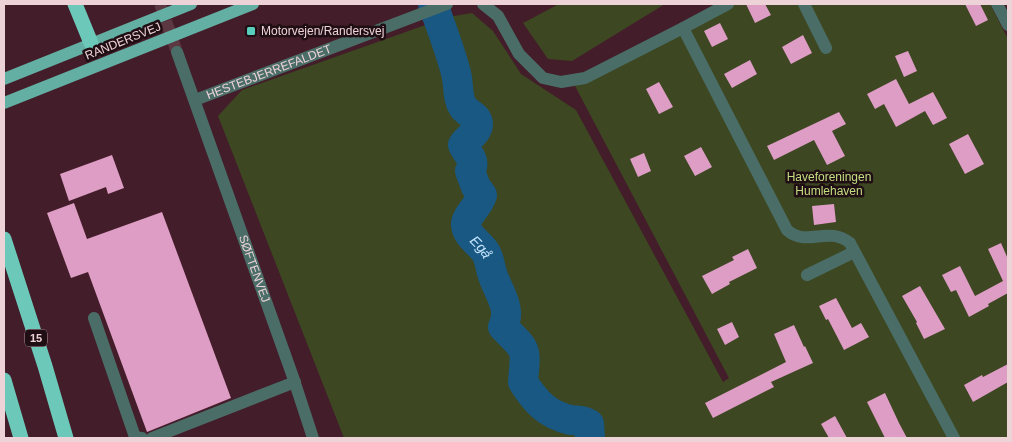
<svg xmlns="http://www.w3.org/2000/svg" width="1012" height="442" font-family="Arial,sans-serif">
	<rect width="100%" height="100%" fill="#431d29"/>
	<!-- green -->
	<path fill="#3d4722" d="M559,4H665L572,61L548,59L523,23Z
		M730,4H990L1008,39V438H344L218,116L242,90L448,17L472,13L493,31L521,74L576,110L723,382L729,378L575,86Z"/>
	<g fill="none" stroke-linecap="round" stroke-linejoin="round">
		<!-- river -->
		<path stroke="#195882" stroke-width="30" id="s1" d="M433,4C441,27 450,50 456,73C459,84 457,98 463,107C467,113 478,116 478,124C478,133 467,138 463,145C467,154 477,161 470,171L476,187L482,195C479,206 465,217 466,225C467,237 481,244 486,253C490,260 490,268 493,276C499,293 512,309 503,327C528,352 526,347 523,382C535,401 547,415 571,420C578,421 584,420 589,424L590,438"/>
	</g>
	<!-- building -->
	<path fill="#de9dc4" d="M746,4H765L771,15L755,23Z
		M965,4H980L988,20L976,26Z
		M720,23L728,39L712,47L704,31Z
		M803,35L812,53L791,64L782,47Z
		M908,51L917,71L904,77L895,56Z
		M750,60L757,74L732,88L724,74Z
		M896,79L909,104L933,92L947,118L933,125L925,111L896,127L884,104L875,109L867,94Z
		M659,82L673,107L659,114L646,89Z
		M839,112L846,124L832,131L845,156L827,165L814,140L774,160L767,146Z
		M968,134L984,164L965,174L949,144Z
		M701,147L712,167L695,176L684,156Z
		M644,153L651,171L638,177L630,159Z
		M112,155L124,188L108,194L106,187L69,201L60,174Z
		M74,203L87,239L162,212L231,398L147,432L88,272L71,278L47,213Z
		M834,204L836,222L814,225L812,206Z
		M1001,243L1008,259V293L988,304L989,306L969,317L956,290L951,292L942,275L960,266L975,296L1003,281L988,249Z
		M748,249L757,268L729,282L730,284L712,294L702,276L734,260L732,257Z
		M920,286L945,329L924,339L916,323L917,322L902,296Z
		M836,298L852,328L861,323L869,337L844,350L828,319L826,320L819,306Z
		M732,322L739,337L725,345L717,329Z
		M794,325L804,347L805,346L813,363L771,382L774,387L713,418L705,403L786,362L774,334Z
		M1008,364V382L973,402L964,385L982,375L983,377Z
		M885,393L899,423L907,438H885L867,402Z
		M835,416L847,438H829L821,424Z"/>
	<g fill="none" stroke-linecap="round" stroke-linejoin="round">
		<!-- minor-tunnel -->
		<path stroke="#5c3843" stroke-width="12" stroke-dasharray="12 6" stroke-linecap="butt" d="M160,4L177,52"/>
		<!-- minor -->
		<g stroke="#4a6e67" stroke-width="12">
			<path d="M483,4L498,16L519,54L543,78L561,82L585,78L683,28"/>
			<path d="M728,4L683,28L787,230C807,248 828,225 850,243L954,438"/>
			<path d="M804,4L826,48"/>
			<path d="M997,4L1008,25"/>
			<path id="s2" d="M177,52L293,377L313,438"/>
			<path id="s3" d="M195,100L447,4"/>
			<path d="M807,275L854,252"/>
			<path d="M94,318L135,437L142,438"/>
			<path d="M152,438L295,382"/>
		</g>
		<!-- major -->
		<path stroke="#63afa3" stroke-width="12" d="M4,79L191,4
			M4,103L253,4"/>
		<!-- highway -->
		<path stroke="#6cc9ba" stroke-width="15" d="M75,4L91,43
			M4,239L45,366L66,438
			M4,380L21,438"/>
	</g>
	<!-- markers -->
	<rect fill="#5acebd" stroke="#1f0e13" stroke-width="2" x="246" y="26" width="10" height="10" rx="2.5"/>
	<g text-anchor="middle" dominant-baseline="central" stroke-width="5" stroke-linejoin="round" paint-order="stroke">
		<!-- shield labels -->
		<rect fill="#1f0e13" stroke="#af979d" stroke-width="1" x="25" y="329.5" width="22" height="17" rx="4"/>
		<g font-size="11" font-weight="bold" fill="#edd2d8">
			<text x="36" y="338">15</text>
		</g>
		<!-- poi labels -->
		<g font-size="12" fill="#edd2d8" stroke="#1f0e13" text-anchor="start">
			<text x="261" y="31">Motorvejen/Randersvej</text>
		</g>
		<!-- street labels -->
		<g font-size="12" fill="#edd2d8" stroke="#1f0e13">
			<text transform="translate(123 41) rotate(-22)">RANDERSVEJ</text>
			<text stroke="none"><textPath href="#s3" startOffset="79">HESTEBJERREFALDET</textPath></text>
			<text stroke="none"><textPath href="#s2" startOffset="230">SØFTENVEJ</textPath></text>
		</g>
		<!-- park labels -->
		<g font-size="12" fill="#c2de81" stroke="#1f0e13">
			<text x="829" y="177">Haveforeningen<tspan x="829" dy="14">Humlehaven</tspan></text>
		</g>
		<!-- water labels -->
		<g font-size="14" font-style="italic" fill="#c4e4fe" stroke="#1f0e13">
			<text stroke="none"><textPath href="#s1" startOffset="275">Egå</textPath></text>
		</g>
	</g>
	<!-- border -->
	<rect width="1012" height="442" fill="none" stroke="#edd2d8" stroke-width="10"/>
</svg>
